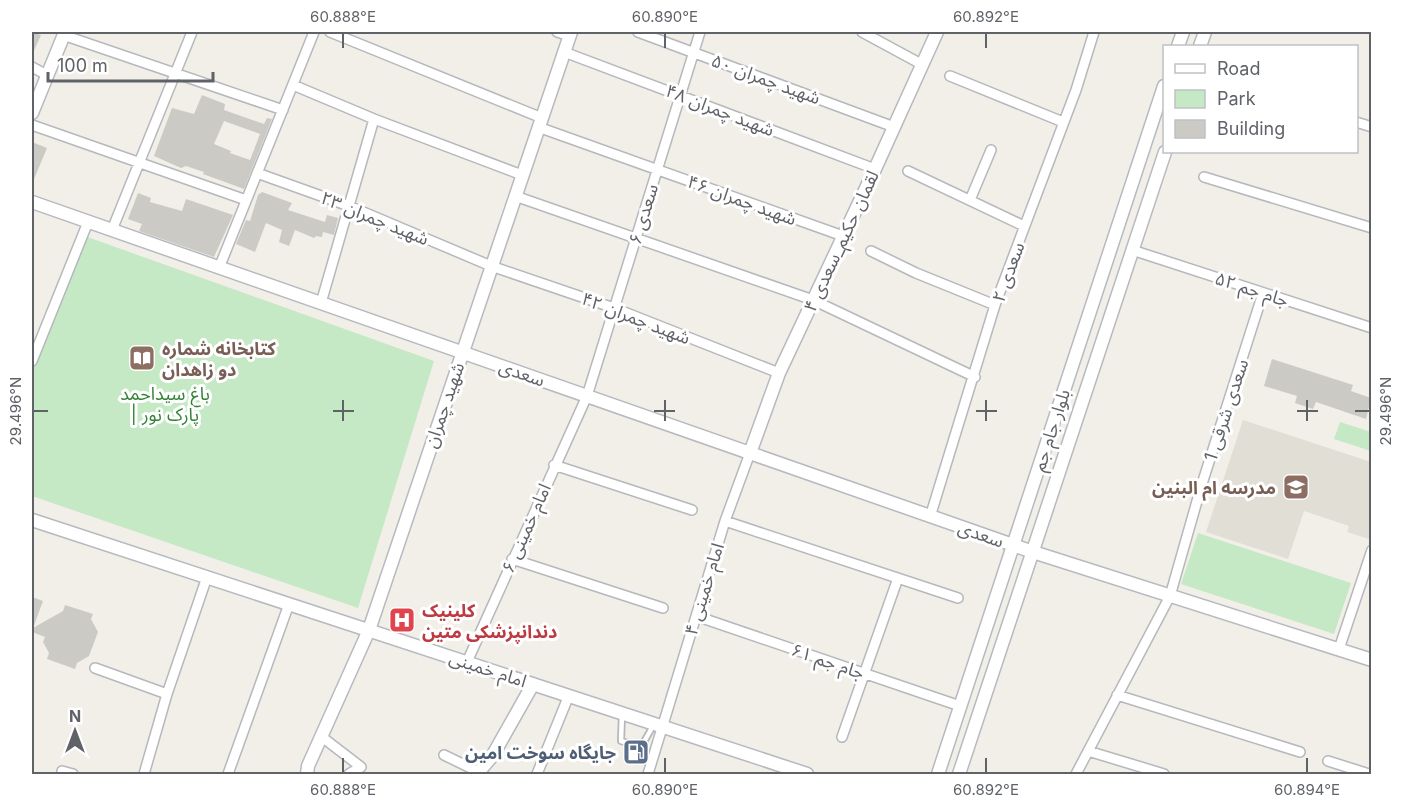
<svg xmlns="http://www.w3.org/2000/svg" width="1403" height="806" font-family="Inter,'Noto Sans Arabic',sans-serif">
	<rect width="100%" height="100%" fill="#f1efe8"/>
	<!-- education -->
	<path fill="#e1ded6" d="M1243,420L1371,462L1372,531L1369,539L1347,532L1349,526L1304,511L1288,559L1206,532Z"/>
	<!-- green -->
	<path fill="#c5e8c5" d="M79,234L434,361L358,608L32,496V353Z
		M1340,422L1371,432V451L1334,439Z
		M1198,533L1351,583L1334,634L1181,584Z"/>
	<!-- building -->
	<path fill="#cccac5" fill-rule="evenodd" d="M32,32L41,35L32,55Z
		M202,95L225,104L224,110L264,124L267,118L272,119L244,189L203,174L204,172L186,166L181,168L154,156L172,108L194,114ZM224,121L260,134L250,160L230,153L231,151L214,144Z
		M32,142L47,148L32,184Z
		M262,192L292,203L288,210L325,222L327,215L338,218L334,235L323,232L322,237L316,236L314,238L295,230L289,246L279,242L282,230L266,223L255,252L236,244L246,220L250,221L258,195Z
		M138,193L151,198L150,202L182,211L186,199L233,215L214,257L139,231L142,224L128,219Z
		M1272,359L1353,385L1351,391L1371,398L1366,419L1316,402L1313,409L1295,403L1297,396L1264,386Z
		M32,597L43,601L33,628L63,611L65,605L93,614L91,619L98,632L89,656L77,663L75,669L47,659L49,653L43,642L45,637L32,632Z"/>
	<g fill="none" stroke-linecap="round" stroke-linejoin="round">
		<defs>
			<path id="lane" d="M622,714L621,741L641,747L653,726"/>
			<path id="street" d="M330,32L542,118
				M557,32L570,36
				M638,32L894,127
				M862,32L923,65
				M63,35L283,110
				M564,52L875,169
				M32,67L47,75
				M950,76L1063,122
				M293,85L374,119L522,175
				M1356,122L1372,127
				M32,125L246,200
				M538,127L843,236
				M908,171L1024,226
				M257,173L349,206L491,266L614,308L779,373
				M1204,177L1372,228
				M515,196L813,300L975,377
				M970,200L991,150
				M112,230L192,32
				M1132,250L1372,328
				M871,251L916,273L995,305
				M219,268L314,32
				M321,303L374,119
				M32,361L88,222
				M554,465L692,510
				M930,517L995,305L1076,90L1094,32
				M725,521L958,598
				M512,559L663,608
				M696,616L960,706
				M1339,649L1372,550
				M467,662L587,396L700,32
				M95,668L167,694
				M1117,695L1300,752
				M322,737L361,767L349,774
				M842,737L898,578
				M1088,751L1164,774
				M444,755L479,772
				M1328,761L1369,774
				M62,771L73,774
				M144,774L167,694L207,577
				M228,774L289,604
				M537,774L569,695
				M648,774L725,521L750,453
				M1076,774L1170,596L1201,487L1263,293"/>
			<path id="secondary" d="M1178,46L1183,32
				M1200,46L1205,32
				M32,113L65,32
				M32,202L1033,552L1372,660
				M750,453L779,373L875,169L937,32
				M32,520L807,774
				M307,774L308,766L369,630L571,32
				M477,774L493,755L533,684
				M938,774L1164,86
				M959,774L1165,152"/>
		</defs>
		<!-- lane casing -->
		<use href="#lane" stroke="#b5b8bc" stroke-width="8"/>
		<!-- street casing -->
		<use href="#street" stroke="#b5b8bc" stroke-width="12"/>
		<!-- secondary casing -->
		<use href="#secondary" stroke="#b6babf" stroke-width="15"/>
		<!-- lane -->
		<use href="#lane" stroke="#fff" stroke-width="4.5"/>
		<!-- street -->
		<use href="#street" stroke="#fff" stroke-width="9"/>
		<!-- secondary -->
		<use href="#secondary" stroke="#fff" stroke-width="12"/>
	</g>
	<!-- ticks -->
	<path fill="none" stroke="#5f6368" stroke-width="2" d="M343,33V48M665,33V48M986,33V48M343,400V421M665,400V421M986,400V421M1307,400V421M33,411H48M333,411H354M654,411H675M976,411H997M1297,411H1318M1355,411H1370M343,758V773M665,758V773M986,758V773M1307,758V773"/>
	<!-- icons -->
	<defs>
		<symbol id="library-square" viewBox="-11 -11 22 22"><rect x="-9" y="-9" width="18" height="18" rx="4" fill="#8d6e63" stroke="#fff"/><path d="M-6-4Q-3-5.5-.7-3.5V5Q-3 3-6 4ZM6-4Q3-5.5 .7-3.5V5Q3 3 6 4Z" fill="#fff"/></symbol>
		<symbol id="school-square" viewBox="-11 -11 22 22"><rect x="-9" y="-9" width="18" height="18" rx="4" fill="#8d6e63" stroke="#fff"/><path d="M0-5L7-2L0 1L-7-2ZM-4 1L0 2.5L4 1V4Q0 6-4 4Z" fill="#fff"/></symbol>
		<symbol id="hospital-square" viewBox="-11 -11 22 22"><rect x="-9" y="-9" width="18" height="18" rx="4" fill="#e0444e" stroke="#fff"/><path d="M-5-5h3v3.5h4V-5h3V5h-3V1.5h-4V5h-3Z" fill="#fff"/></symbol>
		<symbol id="fuel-square" viewBox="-11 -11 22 22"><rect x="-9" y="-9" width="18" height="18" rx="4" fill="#5c6f8a" stroke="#fff"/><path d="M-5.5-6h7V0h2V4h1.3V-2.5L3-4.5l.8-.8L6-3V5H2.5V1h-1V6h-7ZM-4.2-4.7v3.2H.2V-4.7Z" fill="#fff"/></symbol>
	</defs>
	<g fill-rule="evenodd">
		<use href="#library-square" x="127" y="343" width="30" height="30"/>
		<use href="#school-square" x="1281" y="472" width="30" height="30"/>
		<use href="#hospital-square" x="387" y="605" width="30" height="30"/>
		<use href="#fuel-square" x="621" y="737" width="30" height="30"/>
	</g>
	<g text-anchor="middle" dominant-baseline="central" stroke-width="6" stroke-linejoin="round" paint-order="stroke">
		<!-- street labels -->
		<g font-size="18" fill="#5f6368" stroke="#fff">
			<text transform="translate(766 79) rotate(20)">شهید چمران ۵۰</text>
			<text transform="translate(720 110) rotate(21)">شهید چمران ۴۸</text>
			<text transform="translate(742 200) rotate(20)">شهید چمران ۴۶</text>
			<text transform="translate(643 214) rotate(-73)">سعدی ۶</text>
			<text transform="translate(375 218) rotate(22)">شهید چمران ۲۳</text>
			<text transform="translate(841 241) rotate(-65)">لقمان حکیم_سعدی ۴</text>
			<text transform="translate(1008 272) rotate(-70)">سعدی ۲</text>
			<text transform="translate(1252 289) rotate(18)">جام جم ۵۲</text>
			<text transform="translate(636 318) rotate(21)">شهید چمران ۴۲</text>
			<text transform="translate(522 373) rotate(19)">سعدی</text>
			<text transform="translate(444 405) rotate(-71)">شهید چمران</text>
			<text transform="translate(1226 410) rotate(-72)">سعدی شرقی 1</text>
			<text transform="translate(1051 430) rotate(-72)">بلوار جام جم</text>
			<text transform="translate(526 528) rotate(-66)">امام خمینی ۶</text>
			<text transform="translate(981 534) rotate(19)">سعدی</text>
			<text transform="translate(704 589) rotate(-73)">امام خمینی ۴</text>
			<text transform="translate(828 661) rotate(19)">جام جم ۶۱</text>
			<text transform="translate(488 669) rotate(18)">امام خمینی</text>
		</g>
		<!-- education labels -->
		<g font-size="18" font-weight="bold" fill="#785e54" stroke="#fff" text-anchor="start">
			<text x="162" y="348">کتابخانه شماره<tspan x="162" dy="21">دو زاهدان</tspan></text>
			<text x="1276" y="487" text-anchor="end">مدرسه ام البنین</text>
		</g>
		<!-- park labels -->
		<g font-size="18" fill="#348238" stroke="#fff">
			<text x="165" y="393">باغ سیداحمد<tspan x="165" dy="21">| پارک نور</tspan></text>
		</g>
		<!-- health labels -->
		<g font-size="18" font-weight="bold" fill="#be3a42" stroke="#fff" text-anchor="start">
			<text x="422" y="610">کلینیک<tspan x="422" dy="21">دندانپزشکی متین</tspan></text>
		</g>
		<!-- service labels -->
		<g font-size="18" font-weight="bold" fill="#4e5e75" stroke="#fff" text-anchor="end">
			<text x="616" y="752">جایگاه سوخت امین</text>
		</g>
	</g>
	<!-- border -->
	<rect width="1403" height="806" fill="none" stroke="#ffffff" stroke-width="66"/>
	<!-- legend -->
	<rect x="1163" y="45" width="195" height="108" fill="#ffffff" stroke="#bfc1c3" stroke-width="1.5"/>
	<rect x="1175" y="64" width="30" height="9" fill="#ffffff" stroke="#bfc1c3" stroke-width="1.5"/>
	<text x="1217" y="75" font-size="18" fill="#5f6368">Road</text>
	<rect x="1175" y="90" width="30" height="18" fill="#c5e8c5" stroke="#bfc1c3" stroke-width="1.5"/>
	<text x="1217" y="105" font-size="18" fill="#5f6368">Park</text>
	<rect x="1175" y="120" width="30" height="18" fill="#cccac5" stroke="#bfc1c3" stroke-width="1.5"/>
	<text x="1217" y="135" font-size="18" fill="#5f6368">Building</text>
	<!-- north arrow -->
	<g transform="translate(75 731)" stroke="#ffffff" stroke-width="4.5" paint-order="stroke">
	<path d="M0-4.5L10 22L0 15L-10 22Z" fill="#5f6368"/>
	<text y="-9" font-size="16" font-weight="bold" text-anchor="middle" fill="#5f6368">N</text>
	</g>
	<!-- scale -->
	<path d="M48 72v9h165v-9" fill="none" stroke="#5f6368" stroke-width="3"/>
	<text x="57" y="72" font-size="18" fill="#5f6368" stroke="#ffffff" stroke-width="4.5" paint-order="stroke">100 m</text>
	<rect x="33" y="33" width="1337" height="740" fill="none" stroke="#5f6368" stroke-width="2"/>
	<g font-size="15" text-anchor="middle" fill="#5f6368">
		<text x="343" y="22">60.888°E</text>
		<text x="665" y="22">60.890°E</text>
		<text x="986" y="22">60.892°E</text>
		<text transform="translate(16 411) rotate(-90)" y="5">29.496°N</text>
		<text transform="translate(1386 411) rotate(-90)" y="5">29.496°N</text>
		<text x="343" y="795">60.888°E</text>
		<text x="665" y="795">60.890°E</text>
		<text x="986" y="795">60.892°E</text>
		<text x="1307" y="795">60.894°E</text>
	</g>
</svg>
